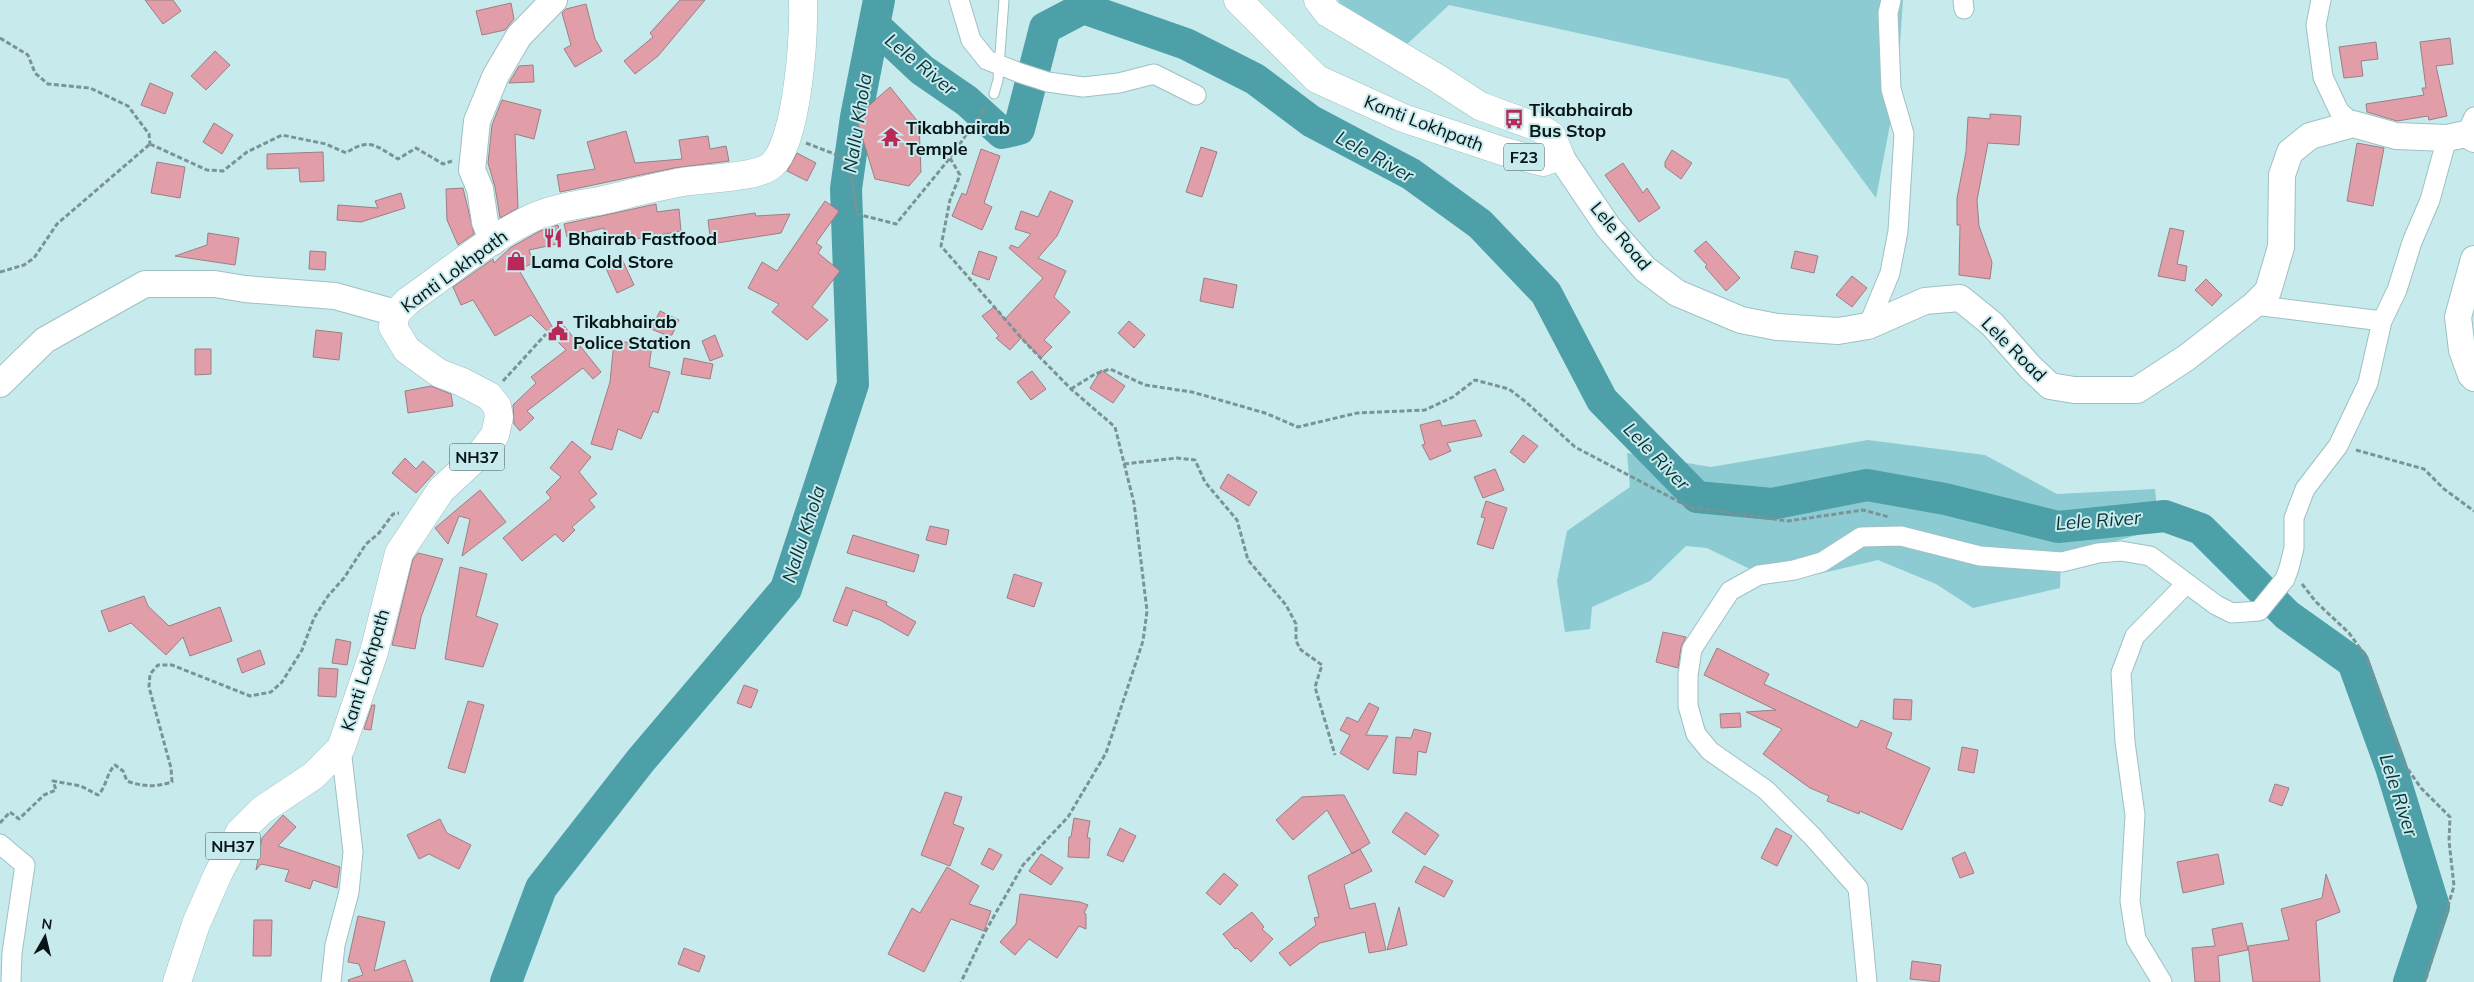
<svg xmlns="http://www.w3.org/2000/svg" width="2474" height="982" font-family="Mulish,sans-serif">
	<rect width="100%" height="100%" fill="#c7eaed"/>
	<!-- green -->
	<path fill="#8ccbd1" d="M1338,0H1903L1897,88L1876,198L1788,79L1449,5L1403,48L1343,9Z
		M1868,440L1985,455L2057,494L2155,489L2159,529L2061,556L2060,588L1973,608L1936,584L1878,560L1793,580V568L1758,573L1707,548L1686,546L1650,581L1592,607L1590,629L1565,632L1557,581L1567,531L1630,487L1627,453L1711,467Z"/>
	<g fill="none" stroke-linecap="round" stroke-linejoin="round">
		<!-- river -->
		<path stroke="#4da0a8" stroke-width="32" d="M874,25L922,70L967,101L1002,133L1019,129L1045,28L1083,8L1186,44L1255,79L1311,121L1411,174L1480,224L1546,293L1602,400L1697,497L1772,504L1867,485L1945,499L2058,527L2165,516L2201,529L2287,615L2353,662L2391,767L2434,907L2409,982
			M506,982L541,888L641,760L786,589L853,384L846,189L856,117L879,0"/>
	</g>
	<!-- building -->
	<path fill="#e19ea9" stroke="#9c7f83" d="M145,0H173L181,11L163,24Z
		M680,0H705L658,56L635,74L624,61L653,37L650,33Z
		M511,3L514,19L505,30L482,35L476,11Z
		M586,4L595,39L602,51L575,67L564,49L571,45L562,13L566,9Z
		M2450,38L2453,64L2436,66L2447,116L2429,120L2428,116L2397,121L2367,112L2366,104L2424,95L2422,88H2426L2420,42Z
		M2376,42L2378,59L2361,61L2363,76L2344,78L2339,47Z
		M215,51L230,65L206,90L191,76Z
		M533,65L534,82L509,83L519,66Z
		M150,83L173,93L165,114L141,105Z
		M890,87L919,123L921,172L909,186L875,179L856,117Z
		M502,100L541,110L534,139L515,134L518,208L500,218L495,187L488,163L492,125Z
		M1990,114L2021,116L2019,145L1988,143L1977,200L1979,226L1992,262L1990,279L1959,275L1960,225H1957V198L1966,152L1968,117L1990,119Z
		M214,123L233,135L222,154L203,142Z
		M626,131L635,163L682,159L679,140L708,136L710,149L726,146L729,161L674,168L560,192L557,175L595,169L587,142Z
		M2357,143L2384,148L2373,206L2347,201Z
		M1201,147L1217,152L1202,197L1186,192Z
		M981,149L1000,156L984,203L992,207L982,230L952,216L962,193L966,195Z
		M1672,150L1692,163L1681,179L1665,167V162Z
		M323,152L324,181L300,182L299,168L267,169V154Z
		M797,153L816,163L807,181L787,171Z
		M157,162L185,167L180,198L151,193Z
		M1623,163L1643,193L1647,188L1660,208L1639,222L1605,175Z
		M463,188L474,234L458,245L447,220L446,189Z
		M1050,191L1073,201L1057,236L1038,258L1066,271L1054,297L1070,312L1044,340L1052,347L1041,358L1021,338L1010,350L996,338L999,336L982,316L994,307L1005,319L1043,278L1009,248L1011,245L1018,248L1031,234L1015,229L1021,211L1038,217Z
		M401,193L405,208L361,222L337,220L338,205L378,208L375,201Z
		M825,201L839,211L816,243L822,247L818,253L840,271L812,307L828,320L807,340L772,312L779,304L748,288L762,262L777,271Z
		M656,204L657,212L679,209L681,231L608,244L604,228L567,237L564,224Z
		M755,213L756,216L790,214L781,233L711,244L708,220Z
		M558,225L562,243L529,250L533,263L519,270L553,328L561,322L601,372L593,379L583,368L527,411L534,418L520,431L514,424L513,405L536,383L531,377L566,350L531,315L495,336L473,300L461,305L453,287L493,259L494,263L510,248L540,231Z
		M2170,228L2184,231L2177,264L2187,266L2185,281L2158,276Z
		M208,233L239,238L235,265L175,256L207,245Z
		M1706,241L1740,278L1726,291L1705,267L1707,265L1694,251Z
		M310,251L326,252L325,270L309,269Z
		M979,251L997,257L989,280L972,274Z
		M1795,251L1818,256L1814,273L1791,268Z
		M622,259L634,285L617,293L605,266Z
		M1852,276L1867,288L1852,307L1836,295Z
		M1204,278L1237,285L1233,308L1200,301Z
		M2206,279L2222,295L2212,306L2195,290Z
		M660,311L679,320L672,335H666L651,329Z
		M1129,321L1145,335L1134,348L1118,333Z
		M316,330L342,333L339,360L313,357Z
		M715,335L723,356L710,361L702,341Z
		M614,341L652,345L649,367L670,372L658,413L653,411L641,439L618,429L612,450L591,444L610,382Z
		M195,349H211V374L195,375Z
		M684,358L713,364L710,379L681,374Z
		M1101,370L1125,386L1113,403L1090,388Z
		M1032,371L1046,389L1031,400L1017,382Z
		M431,386L451,394L453,406L408,413L405,391Z
		M1440,420L1442,426L1475,420L1482,436L1447,443L1451,451L1430,460L1422,445L1425,444L1420,425Z
		M1523,435L1538,446L1524,463L1510,452Z
		M572,441L591,457L579,472L597,494L589,500L595,507L572,527L575,530L563,542L555,534L522,561L503,538L551,498L546,492L561,477L550,468Z
		M405,458L416,469L423,461L435,472L416,493L392,473Z
		M1495,469L1504,490L1483,498L1474,477Z
		M1228,474L1257,492L1249,506L1220,488Z
		M480,490L506,522L462,556L470,519L459,516L448,544L435,528Z
		M1486,501L1507,508L1493,549L1477,544L1485,518L1481,517Z
		M930,526L949,530L946,545L926,540Z
		M853,535L919,555L914,572L847,553Z
		M418,553L443,559L421,617L415,649L392,645L413,559Z
		M460,567L487,574L476,616L498,624L483,667L445,659Z
		M1014,574L1042,583L1034,607L1007,598Z
		M846,587L887,602L886,605L916,622L908,636L880,620L853,610L847,626L833,621Z
		M144,596L148,606L169,626L220,607L232,641L190,656L183,637L166,655L131,623L109,632L101,611Z
		M1663,632L1686,637L1681,647L1678,668L1656,662Z
		M336,639L351,642L347,665L332,663Z
		M1717,648L1769,674L1764,684L1857,728L1861,720L1892,733L1886,748L1930,768L1902,830L1860,811L1859,814L1827,801L1829,796L1810,788L1763,754L1782,729L1746,712L1776,710L1704,675Z
		M260,650L265,664L242,673L237,659Z
		M319,668L338,669L336,697L318,696Z
		M744,685L758,690L751,708L737,703Z
		M1894,699L1912,700L1911,720L1893,719Z
		M468,701L484,705L465,773L448,768Z
		M1369,703L1379,708L1366,735L1388,736L1368,770L1340,753L1350,735L1340,730L1347,717L1358,722Z
		M372,705H375L371,730L364,729Z
		M1740,713L1741,727L1721,728L1720,714Z
		M1414,729L1431,733L1426,753L1418,751L1416,775L1393,773L1396,737L1411,738Z
		M1962,747L1978,750L1974,773L1958,770Z
		M2275,784L2289,788L2282,806L2269,801Z
		M945,792L962,797L953,824L964,828L950,866L921,855Z
		M1339,795H1344L1370,843L1352,854L1327,810L1293,840L1276,820L1302,797Z
		M1406,812L1439,835L1425,855L1392,832Z
		M283,815L296,827L278,846L340,867L337,888L313,880L310,889L285,881L289,870L261,864L256,870L262,838Z
		M1074,818L1090,821L1087,838H1090L1089,858L1068,857L1069,837H1071Z
		M440,819L447,833L471,845L459,869L429,854L419,859L407,835Z
		M1120,828L1136,836L1123,862L1107,855Z
		M1776,828L1792,836L1777,866L1761,858Z
		M989,848L1002,855L993,870L981,864Z
		M1360,849L1372,871L1344,885L1350,909L1375,903L1386,950L1369,953L1365,932L1320,943L1290,966L1279,953L1316,925L1314,918L1319,917L1308,876Z
		M1965,852L1974,873L1960,878L1952,858Z
		M1041,854L1063,868L1051,885L1029,871Z
		M2218,854L2224,884L2183,893L2177,862Z
		M1424,866L1453,881L1444,897L1415,882Z
		M947,867L979,886L969,904L991,911L984,931L951,919L924,972L888,954L912,908L920,913Z
		M1224,873L1238,885L1220,905L1206,893Z
		M2326,874L2340,912L2316,921L2320,982H2253L2248,946L2289,940L2281,909L2322,898Z
		M1020,894L1080,902L1088,905L1084,913L1086,914V929L1079,926L1057,958L1029,939L1015,955L1000,942L1016,924Z
		M1399,907L1407,945L1387,950Z
		M1252,912L1264,927L1262,929L1273,939L1251,962L1237,948L1235,949L1223,934Z
		M358,916L385,922L374,971L405,960L413,982H349L348,980L363,975L359,964L348,962Z
		M254,920H272L271,956H253Z
		M2242,923L2248,950L2218,956L2220,982H2195L2192,948L2215,946L2212,929Z
		M684,948L705,956L699,972L678,964Z
		M1912,961L1941,965L1939,982L1910,979Z"/>
	<g fill="none" stroke-linecap="round" stroke-linejoin="round">
		<defs>
			<path id="lane" d="M994,94L998,80L1004,0"/>
			<path id="street" d="M959,0L971,40L987,60L1020,73L1048,82L1083,87L1119,83L1154,74L1196,95
				M1963,0L1964,9
				M2321,0L2316,25L2323,77L2339,111L2353,124
				M2466,134L2474,117
				M2254,305L2382,321
				M1868,326L1890,273L1898,231L1904,134L1891,89L1888,13L1891,0
				M0,844L25,865L12,953L11,982
				M331,982L335,945L349,892L353,852L341,748
				M1867,982L1858,888L1812,836L1766,790L1710,751L1696,734L1688,706V675L1692,649L1730,591L1759,575L1794,570L1822,562L1861,537L1901,536L1980,556L2062,562L2098,553L2121,551L2150,556L2216,605L2232,613L2259,611L2285,579L2289,568L2294,548V518L2305,489L2338,446L2368,383L2382,321L2397,290L2412,242L2430,200L2447,138
				M2162,982L2136,939L2130,901L2135,815L2125,742L2121,673L2135,636L2187,583"/>
			<path id="secondary" d="M1560,156L1608,227L1645,269L1677,293L1741,320L1777,327L1838,331L1868,326L1925,301L1960,298L1992,324L2030,367L2050,386L2074,390H2137L2186,358L2254,305L2268,291L2281,247L2282,175L2290,152L2310,136L2353,124L2396,136L2447,138L2466,134L2474,139
				M493,242L485,222L480,189L472,170L477,121L496,75L519,36L554,0
				M2474,259L2458,317L2462,350L2471,375L2474,378
				M0,384L45,340L145,284H215L245,289L335,296L396,313"/>
			<path id="primary" d="M1238,0L1317,79L1403,118L1502,151L1543,162L1560,156L1552,136L1540,128L1480,106L1437,78L1328,13L1318,0
				M177,982L196,924L218,874L240,832L262,810L313,776L341,748L374,652L399,553L441,490L482,452L495,435L499,417L497,406L489,396L460,381L439,373L407,350L393,327L396,313L408,301C448,273 489,238 534,217C554,208 577,205 599,201C625,195 651,188 677,183C699,178 757,179 772,165C798,141 804,35 803,0"/>
		</defs>
		<!-- lane casing -->
		<use href="#lane" stroke="#9ec0c3" stroke-width="11"/>
		<!-- street casing -->
		<use href="#street" stroke="#9ec0c3" stroke-width="21"/>
		<!-- secondary casing -->
		<use href="#secondary" stroke="#9ec0c3" stroke-width="28"/>
		<!-- primary casing -->
		<use href="#primary" stroke="#9ec0c3" stroke-width="29"/>
		<!-- path -->
		<path stroke="#7a9496" stroke-width="3" stroke-dasharray="5 2.5" stroke-linecap="butt" d="M0,38L28,55L35,73L48,84L90,88L128,106L149,134L150,144
			M806,143L842,157L852,178L857,214L896,224L950,158L987,105
			M150,144L207,170L223,171L247,152L282,135L326,144L346,153C370,137 376,146 398,159L416,148L443,164L452,161
			M950,158L960,175L950,200L941,246L1025,342L1071,389L1115,427L1134,503L1147,611L1143,641L1106,753L1068,817L1023,865L985,932L961,982
			M0,272L24,265L34,258L57,224L150,144
			M503,381L546,334
			M1071,389L1095,374L1110,369L1145,385L1192,392L1265,413L1298,427L1357,413L1425,410L1453,397L1475,380L1509,389L1526,402L1575,447L1689,507L1788,521L1863,510L1889,517
			M2356,450L2424,469L2444,489L2474,511
			M1124,464L1177,458L1195,460L1205,482L1237,520L1248,560L1286,605L1296,624V641L1301,650L1322,665L1315,687L1335,755
			M2302,584L2316,602L2349,633L2367,658L2405,765L2421,788L2450,817L2449,841L2454,886L2425,982
			M0,823L10,812L19,819L44,795L56,790L53,781L81,786L98,795C107,786 106,774 115,765L123,771L127,781C143,787 155,787 172,782L171,768L149,687L150,674L158,665H172L250,696L271,692L282,682L302,650L314,618L328,596L344,578L366,544L379,533L393,514L399,513"/>
		<!-- lane -->
		<use href="#lane" stroke="#fff" stroke-width="9"/>
		<!-- street -->
		<use href="#street" stroke="#fff" stroke-width="19"/>
		<!-- secondary -->
		<use href="#secondary" stroke="#fff" stroke-width="26"/>
		<!-- primary -->
		<use href="#primary" stroke="#fff" stroke-width="28"/>
	</g>
	<!-- icons -->
	<defs>
		<symbol id="bus-bare" viewBox="-9 -9 18 18"><path d="M-5-6H5V4H4V6H2V4H-2V6H-4V4H-5ZM-3.5-4V0h7V-4ZM-3.5 1.2v1.5H-2V1.2ZM2 1.2v1.5H3.5V1.2Z" fill="#b92957" stroke="#c7eaed" stroke-width="2.5" paint-order="stroke"/></symbol>
		<symbol id="temple-bare" viewBox="-9 -9 18 18"><path d="M0-6L5-2H3V0L6.5 2.5H4V6H1.5V3h-3V6H-4V2.5H-6.5L-3 0V-2H-5Z" fill="#b92957" stroke="#c7eaed" stroke-width="2.5" paint-order="stroke"/></symbol>
		<symbol id="restaurant-bare" viewBox="-9 -9 18 18"><path d="M-5-6h1v4h1v-4h1v4h1v-4h1v5L-1.5 .5V6h-2V.5L-5-1ZM5-6V6H3V1.5H1.5Q1.5-4 5-6Z" fill="#b92957" stroke="#c7eaed" stroke-width="2.5" paint-order="stroke"/></symbol>
		<symbol id="shop-bare" viewBox="-9 -9 18 18"><path d="M-5-2.5h2.3a2.7 3.5 0 0 1 5.4 0H5L5.5 6h-11ZM-1.5-2.5h3a1.5 2.3 0 0 0-3 0Z" fill="#b92957" stroke="#c7eaed" stroke-width="2.5" paint-order="stroke"/></symbol>
		<symbol id="civic-bare" viewBox="-9 -9 18 18"><path d="M-.6-6.5H3V-4.5H.6V-3L4-1V1h2V6H-6V1h2V-1L-.6-3ZM-1.2 2.5V6h2.4V2.5Z" fill="#b92957" stroke="#c7eaed" stroke-width="2.5" paint-order="stroke"/></symbol>
	</defs>
	<g fill-rule="evenodd">
		<use href="#bus-bare" x="1500" y="105" width="28" height="28"/>
		<use href="#temple-bare" x="877" y="123" width="28" height="28"/>
		<use href="#restaurant-bare" x="539" y="224" width="28" height="28"/>
		<use href="#shop-bare" x="502" y="247" width="28" height="28"/>
		<use href="#civic-bare" x="544" y="317" width="28" height="28"/>
	</g>
	<g text-anchor="middle" dominant-baseline="central" stroke-width="4" stroke-linejoin="round" paint-order="stroke">
		<!-- shield labels -->
		<g fill="#c7eaed" stroke="#415456" stroke-width="1">
			<rect x="1504" y="143.5" width="40" height="27" rx="4"/>
			<rect x="449.5" y="443.5" width="55" height="27" rx="4"/>
			<rect x="205.5" y="832.5" width="55" height="27" rx="4"/>
		</g>
		<g font-size="16" font-weight="bold" fill="#081416">
			<text x="1524" y="157">F23</text>
			<text x="477" y="457">NH37</text>
			<text x="233" y="846">NH37</text>
		</g>
		<!-- poi labels -->
		<g font-size="18" font-weight="bold" fill="#081416" stroke="#c7eaed" text-anchor="start">
			<text x="1529" y="109">Tikabhairab<tspan x="1529" dy="21">Bus Stop</tspan></text>
			<text x="906" y="127">Tikabhairab<tspan x="906" dy="21">Temple</tspan></text>
			<text x="568" y="238">Bhairab Fastfood</text>
			<text x="531" y="261">Lama Cold Store</text>
			<text x="573" y="321">Tikabhairab<tspan x="573" dy="21">Police Station</tspan></text>
		</g>
		<!-- street labels -->
		<g font-size="18" fill="#081416" stroke="#c7eaed">
			<text transform="translate(1424 123) rotate(21)">Kanti Lokhpath</text>
			<text transform="translate(1621 236) rotate(50)">Lele Road</text>
			<text transform="translate(454 271) rotate(-36)">Kanti Lokhpath</text>
			<text transform="translate(2014 349) rotate(45)">Lele Road</text>
			<text transform="translate(365 670) rotate(-73)">Kanti Lokhpath</text>
		</g>
		<!-- water labels -->
		<g font-size="19" font-style="italic" fill="#093337" stroke="#c7eaed">
			<text transform="translate(921 64) rotate(39)">Lele River</text>
			<text transform="translate(857 123) rotate(-81)">Nallu Khola</text>
			<text transform="translate(1375 156) rotate(29)">Lele River</text>
			<text transform="translate(1657 456) rotate(46)">Lele River</text>
			<text transform="translate(2098 520) rotate(-4)">Lele River</text>
			<text transform="translate(803 534) rotate(-72)">Nallu Khola</text>
			<text transform="translate(2399 795) rotate(72)">Lele River</text>
		</g>
	</g>
	<!-- north arrow -->
	<g transform="translate(45 937) rotate(8)" stroke="#c7eaed" stroke-width="4" paint-order="stroke">
	<path d="M0-4L9 19L0 12L-9 19Z" fill="#081416"/>
	<text y="-8" font-size="14" font-weight="bold" text-anchor="middle" fill="#081416">N</text>
	</g>
</svg>
